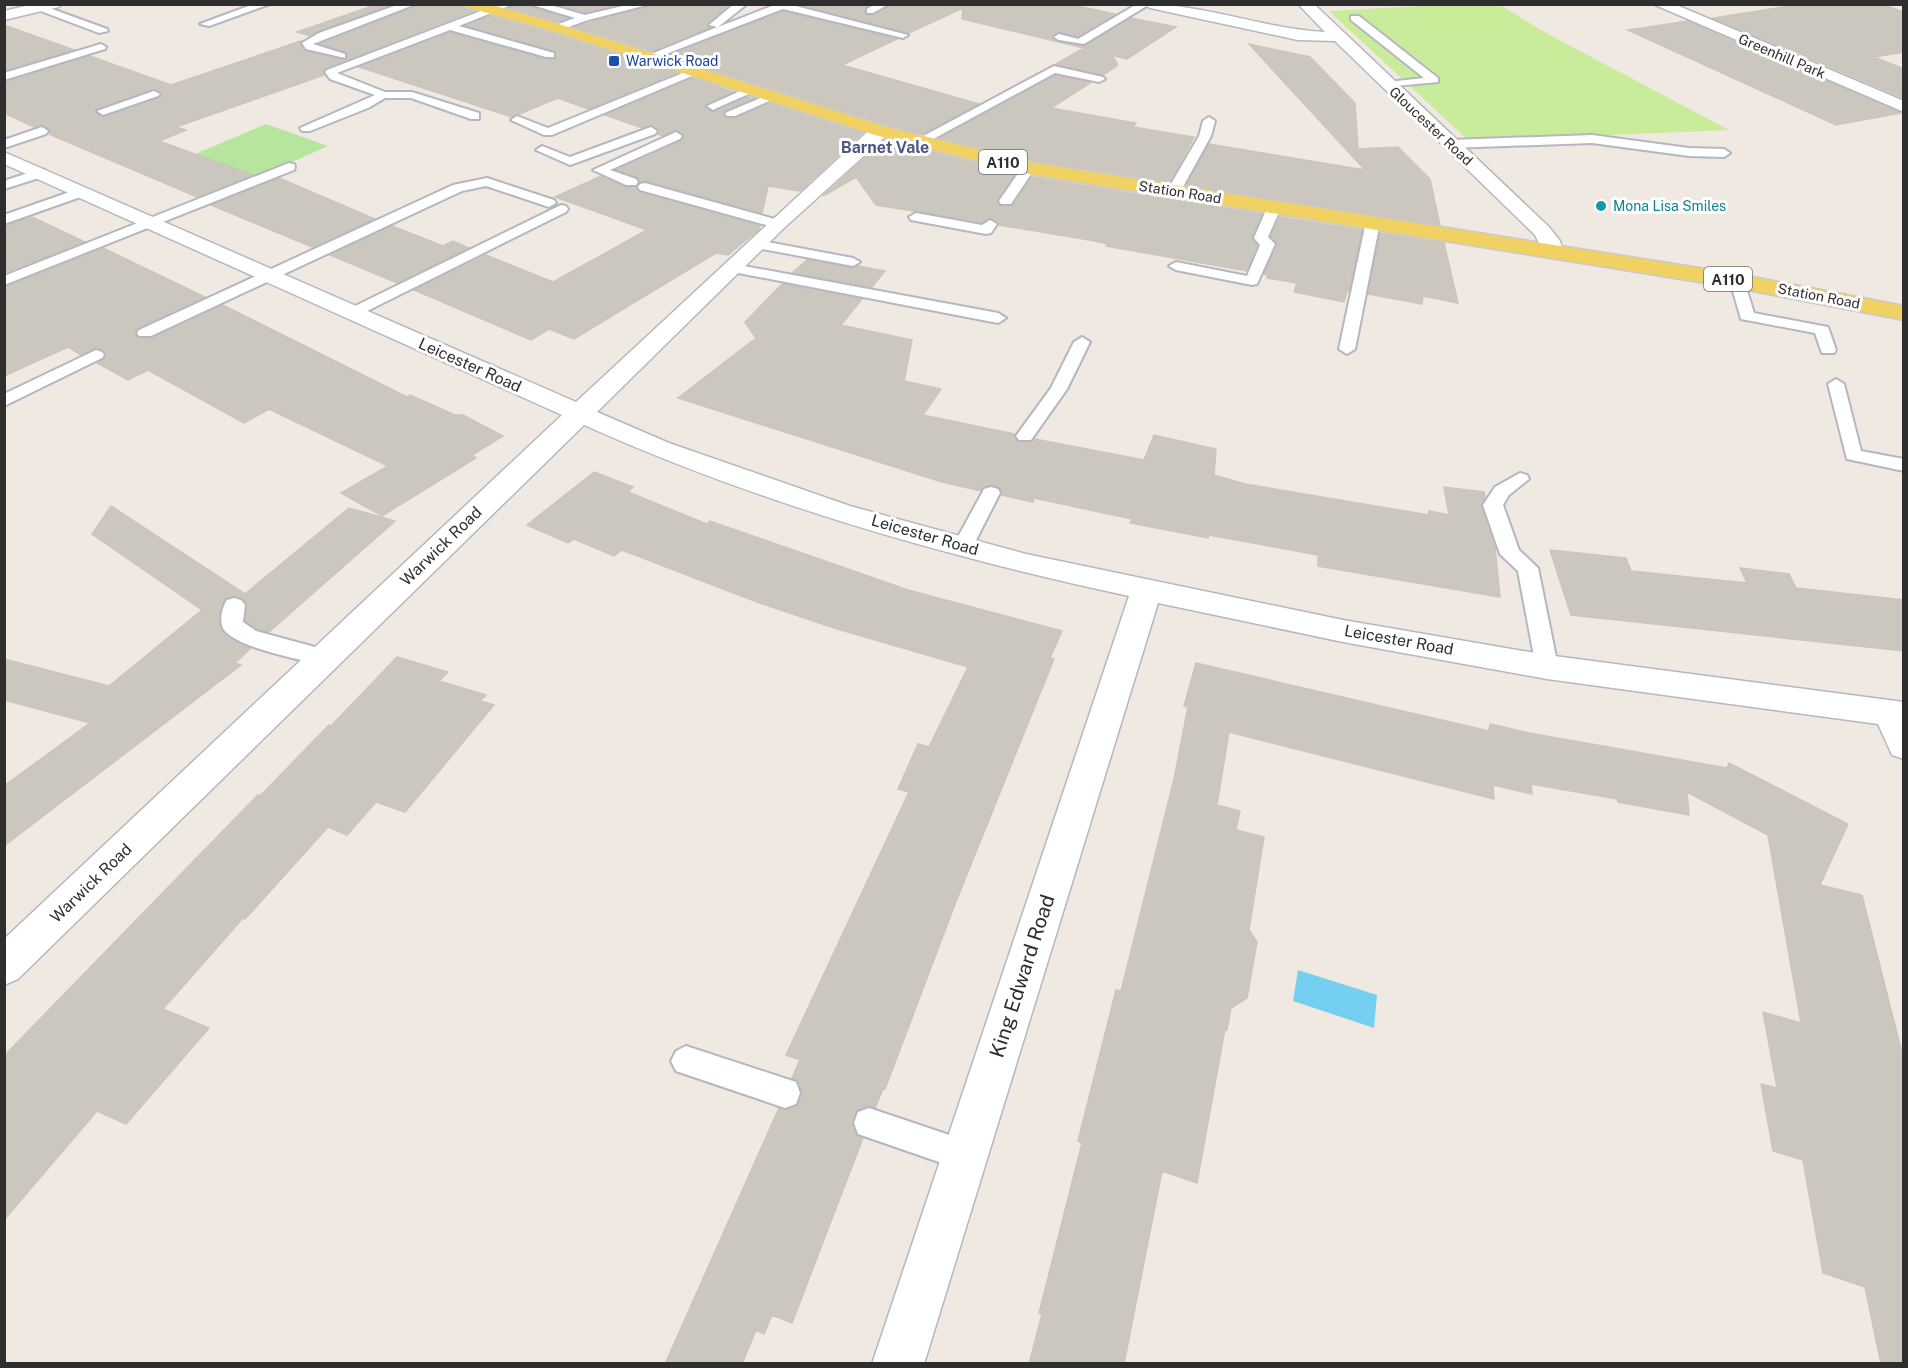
<svg xmlns="http://www.w3.org/2000/svg" width="1908" height="1368" font-family="'Public Sans',sans-serif">
	<rect width="100%" height="100%" fill="#efe9e1"/>
	<!-- green -->
	<path fill="#b6e59e" d="M266,124L328,146L249,181L186,158Z"/>
	<!-- pitch -->
	<path fill="#c9ec9a" d="M1434,5H1500L1546,33L1729,130L1469,141L1329,11Z"/>
	<!-- water -->
	<path fill="#75cff0" d="M1298,970L1377,995L1374,1028L1293,1001Z"/>
	<!-- building -->
	<path fill="#cbc7bf" stroke="#cbc5ba" stroke-width="1.5" fill-rule="evenodd" d="M378,4H392L310,36L297,32Z
		M418,4H462L465,9L473,11L326,68L323,72L324,75L176,127L186,130L159,141L253,175L197,197L49,134L50,131L43,125L34,127L4,113V82L90,56L171,85L301,41L305,51L346,60V52L320,44ZM153,89L162,94L160,98L104,117L95,112L96,109Z
		M516,4H527L568,18L558,22L510,8Z
		M557,4H619L585,13Z
		M653,4H730L708,23L710,28L653,51L575,27Z
		M799,4H870L865,9L867,15H874L891,4H1069L1115,14L1078,37L1060,32L1052,36L1059,42L1084,46L1131,18L1176,27L1127,59L1112,55L1118,65L1103,75L1056,64L1084,48L962,19L963,8L909,33Z
		M1802,4H1881L1904,12V52L1874,57L1904,69V98L1713,18Z
		M783,11L897,39L842,65L979,104L923,134L888,125L668,56Z
		M490,16L551,33L676,73L588,109L558,98L512,117L359,67L450,32L545,59H556L555,51L466,26Z
		M1688,21L1901,113L1836,125L1628,30Z
		M4,25L74,50L4,70Z
		M1249,44L1310,57L1355,103L1358,149L1398,147L1430,179L1440,225L1187,185L1209,144L1365,170Z
		M1055,75L1090,83L1051,108L1136,123L1133,127L1194,137L1170,182L1029,160L940,138Z
		M692,78L733,92L706,104L705,107L712,112L748,97L754,98L724,111L723,114L727,118H736L769,103L862,133L800,191L768,186L762,213L646,181L640,182L637,177L616,170L681,141L684,136L675,130L663,136L658,134L659,131L652,125L642,128L605,115Z
		M885,140L1016,173L997,200L1001,206L1013,205L1032,177L1262,214L1252,237L1257,245L1247,271L1106,246L1108,244L1089,240L999,225L991,218L982,222L876,205L856,177L823,196Z
		M601,176L625,187H636L639,192L760,226L759,229L728,255L716,253L574,339L549,329L531,340L414,290L486,255L553,282L647,230L555,197Z
		M279,178L375,219L312,247L211,205Z
		M32,217L85,242L4,273V226Z
		M1280,217L1362,230L1349,291H1347L1344,302L1294,292L1297,283L1267,278V275L1264,274L1277,245L1271,237Z
		M392,226L443,246L453,241L469,248L397,283L330,255Z
		M1380,233L1444,243L1458,303L1423,296L1422,304L1368,294Z
		M103,248L205,297L138,328L135,334L139,338H152L223,305L407,397L410,395L455,415H463L503,436L472,455L476,458L382,516L341,493L388,466L269,409L244,423L148,370L128,380L97,363L106,356L104,351L97,348L81,355L68,347L4,376V287Z
		M807,260L853,268L858,266L885,271L872,287L792,273Z
		M782,284L862,299L841,325L912,340L904,381L941,389L923,415L1014,434L1019,442H1031L1035,439L1144,460L1154,435L1216,449L1214,475L1245,484L1429,515V511L1449,515L1444,487L1484,492L1485,498L1481,506L1495,548L1500,597L1318,566V555L1209,535L1208,538L1130,523L1132,519L1034,498L1033,502L1001,495L1000,488L992,485L983,487L981,491L942,482L678,398L756,338L745,322Z
		M594,472L633,487L628,492L707,524L710,521L908,590L1062,631L1050,658L1054,659L957,899L885,1089H883L875,1108L868,1106L856,1111L852,1124L856,1135L863,1138L792,1323L772,1315L764,1334L756,1330L742,1364H665L779,1108L786,1110L798,1105L802,1092L798,1081L792,1078L800,1060L786,1055L909,792L898,789L918,744L929,747L968,667L834,628L757,602L622,550L614,556L574,539L568,543L527,525Z
		M111,506L245,594L349,508L395,521L269,632L257,629L245,621L247,605L243,599L233,596L225,599L219,615L221,629L232,639L251,648L235,663L241,665L4,846V786L90,723L4,700V659L109,686L202,610L92,534Z
		M1550,550L1626,558L1631,571L1747,583L1740,568L1789,574L1796,588L1904,600V651L1571,615Z
		M397,657L448,672L439,681L486,695L480,701L494,705L405,812L376,802L347,835L328,827L245,919L243,918L163,1009L209,1028L126,1124L97,1111L4,1220V1056L215,839L258,795L260,796L329,725L331,726Z
		M1196,663L1489,731L1490,724L1529,733L1727,768L1729,763L1848,824L1820,885L1862,895L1904,1061V1364H1881L1865,1287L1823,1273L1803,1160L1773,1151L1761,1084L1777,1088L1763,1012L1801,1023L1768,835L1687,792L1689,815L1618,802L1617,799L1531,784L1532,794L1493,785L1494,799L1229,732L1217,805L1240,811L1236,830L1264,837L1249,930L1257,942L1247,998L1231,1008L1227,1030L1225,1029L1197,1183L1162,1171L1124,1364H1029L1042,1314L1039,1313L1082,1143L1078,1141L1116,990L1121,991L1174,779L1188,707L1184,706Z"/>
	<g fill="none" stroke-linecap="round" stroke-linejoin="round">
		<defs>
			<path id="lane" d="M254,4H270L209,26L200,24Z
				M400,4H416L313,44L345,54V58L306,49L302,43L319,33Z
				M499,4H514L459,26L554,53V57H546L450,30L337,73L385,92H412L479,113V119H471L411,98H385L368,108L310,131H302L300,128L375,95L330,79L325,72L327,70Z
				M529,4H547L585,15L631,4H651L588,20L557,31L552,28L553,26L575,18Z
				M734,4H747L718,27L777,4H788L908,35L903,38L783,9L653,59L649,60L644,57L717,27L709,25Z
				M875,4H889L873,13H867V9Z
				M1137,4H1150L1084,44L1059,40L1054,37L1059,34L1078,39Z
				M41,5L107,29L108,31L99,33L38,10L36,8Z
				M1351,16H1359L1438,78V82L1384,87L1382,85L1388,82L1424,78L1351,20Z
				M101,44L106,47L105,49L4,80V73Z
				M1054,66L1103,77L1105,79L1099,82L1055,73L924,144L920,145L914,141Z
				M695,68L699,69V73L552,135H544L511,120L517,116L548,128Z
				M747,88L751,89V93L717,108L713,110L707,106Z
				M154,91L160,94L158,96L103,115L97,111Z
				M772,93L778,96L776,98L735,116H727L725,113Z
				M1209,117L1215,121L1211,136L1179,194H1169L1167,191L1199,136L1203,121Z
				M42,127L48,131L46,134L4,148V140Z
				M651,127L657,131L655,134L570,165L536,150L542,146L570,157Z
				M676,132L682,136L680,139L610,170L636,179L638,182L636,185H626L593,170Z
				M1592,135L1689,148L1724,149L1730,153L1724,157L1689,156L1592,143L1450,148L1444,144L1450,140Z
				M289,163L294,164L295,167L294,170L4,285V276Z
				M1029,164L1035,168L1011,204H1001L999,201L1001,198L1024,165Z
				M40,169L45,170L46,173L45,176L4,189V181Z
				M487,178L554,200L556,203L549,207L486,186L462,191L151,336H139L137,333L139,330L453,185Z
				M645,183L782,221L784,224L777,228L640,190L638,187L640,184Z
				M81,188L88,192L86,195L4,224V215Z
				M1274,204L1281,208L1268,237L1275,244L1257,284L1252,285L1176,270L1169,266L1176,262L1247,276L1260,245L1254,238L1267,208Z
				M561,205L566,206L568,209L566,212L357,316H347L344,313L347,310Z
				M916,213L982,225L990,220L997,224L991,233L986,234L911,220L909,217Z
				M1373,218L1380,222L1355,349L1347,354L1339,349L1366,222Z
				M757,240L853,258L860,262L853,266L752,247L750,244L752,241Z
				M733,264L998,313L1006,318L998,323L728,271L726,268Z
				M1737,277L1744,281L1754,313L1828,327L1836,350L1834,353H1822L1815,333L1741,319L1730,281Z
				M1082,337L1090,342L1067,389L1031,440H1019L1016,436L1051,388L1074,342Z
				M96,350L102,352L104,355L102,358L4,406V394Z
				M1836,379L1844,384L1861,451L1904,459V471L1847,459L1828,384Z
				M1520,473L1527,475L1529,479L1509,495L1503,505L1519,550L1538,568L1558,667L1555,673L1547,675L1539,673L1536,667L1518,571L1500,554L1483,505L1495,487Z
				M991,487L998,489L1000,493L973,546L970,551L963,553L956,551L953,546L982,493L984,489Z
				M234,598L241,600L245,605L243,622L256,631L333,652L336,658L333,664L325,666C300,659 241,649 225,631C218,624 222,607 227,600Z
				M686,1046L796,1082L800,1093L796,1104L785,1108L676,1071L671,1061L676,1051Z
				M869,1108L976,1144L981,1155L976,1166L965,1171L858,1134L854,1123L858,1112Z"/>
			<path id="street" d="M1143,4C1205,4 1264,29 1325,32L1298,4H1314L1549,227L1560,241L1563,251L1559,255L1552,257L1545,255L1535,235L1335,41L1298,40L1150,8Z
				M1653,4H1674L1904,101V112Z
				M881,126L887,127L890,131L887,135L784,228L597,412L669,443L850,506L1026,554L1343,620L1547,655L1904,702V759L1892,755L1878,724L1547,679L1343,642L1158,603L924,1364H872L1129,596C943,556 758,503 584,425L18,979L4,985V939L562,415L4,164V152L576,402L866,133Z"/>
			<path id="secondary" d="M34,4H61L59,7L4,20V11Z"/>
			<path id="primary" d="M464,4H489L562,25L887,127L1029,162L1737,274L1904,306V320L1737,288L1029,174L875,135L552,31L466,7Z"/>
		</defs>
		<!-- lane casing -->
		<use href="#lane" stroke="#b4b7c1" stroke-width="4"/>
		<!-- street casing -->
		<use href="#street" stroke="#b4b7c1" stroke-width="3"/>
		<!-- secondary casing -->
		<use href="#secondary" stroke="#b4b7c1" stroke-width="3"/>
		<!-- primary casing -->
		<use href="#primary" stroke="#c9c9c9" stroke-width="3"/>
		<!-- lane -->
		<use href="#lane" fill="#fff" fill-rule="evenodd"/>
		<!-- street -->
		<use href="#street" fill="#fff" fill-rule="evenodd"/>
		<!-- secondary -->
		<use href="#secondary" fill="#fff" fill-rule="evenodd"/>
		<!-- primary -->
		<use href="#primary" fill="#f2d163" fill-rule="evenodd"/>
	</g>
	<!-- markers -->
	<rect fill="#1a4fb4" stroke="#fff" stroke-width="2" x="608" y="55" width="12" height="12" rx="3"/>
	<circle fill="#0f9aa8" stroke="#fff" stroke-width="2" cx="1601" cy="206" r="6"/>
	<g text-anchor="middle" dominant-baseline="central" stroke-width="6" stroke-linejoin="round" paint-order="stroke">
		<!-- far-street labels -->
		<g font-size="14" fill="#2e2e2e" stroke="#fff">
			<text transform="translate(1782 56) rotate(23)">Greenhill Park</text>
			<text transform="translate(1431 126) rotate(43)">Gloucester Road</text>
			<text transform="translate(1180 192) rotate(9)">Station Road</text>
			<text transform="translate(1819 296) rotate(11)">Station Road</text>
		</g>
		<!-- far-transit labels -->
		<g font-size="14" fill="#164399" stroke="#fff" text-anchor="start">
			<text x="626" y="61">Warwick Road</text>
		</g>
		<!-- far-culture labels -->
		<g font-size="14" fill="#0d838f" stroke="#fff" text-anchor="start">
			<text x="1613" y="206">Mona Lisa Smiles</text>
		</g>
		<!-- shield labels -->
		<g fill="#fff" stroke="#6d6d6d" stroke-width="1.5">
			<rect x="979" y="150" width="48" height="24" rx="4.5"/>
			<rect x="1704" y="267" width="48" height="24" rx="4.5"/>
		</g>
		<g font-size="15" font-weight="bold" fill="#2e2e2e">
			<text x="1003" y="162">A110</text>
			<text x="1728" y="279">A110</text>
		</g>
		<!-- far-quarter labels -->
		<g font-size="16" font-weight="bold" fill="#4d5680" stroke="#fff">
			<text x="885" y="147">Barnet Vale</text>
		</g>
		<!-- street labels -->
		<g font-size="16" fill="#2e2e2e" stroke="#fff">
			<text transform="translate(470 365) rotate(24)">Leicester Road</text>
			<text transform="translate(925 535) rotate(16)">Leicester Road</text>
			<text transform="translate(441 546) rotate(-44)">Warwick Road</text>
			<text transform="translate(1399 640) rotate(10)">Leicester Road</text>
			<text transform="translate(91 883) rotate(-44)">Warwick Road</text>
		</g>
		<!-- near-street labels -->
		<g font-size="20" fill="#2e2e2e" stroke="#fff">
			<text transform="translate(1022 976) rotate(-72)">King Edward Road</text>
		</g>
	</g>
	<!-- border -->
	<rect width="1908" height="1368" fill="none" stroke="#2e2e2e" stroke-width="12"/>
</svg>
